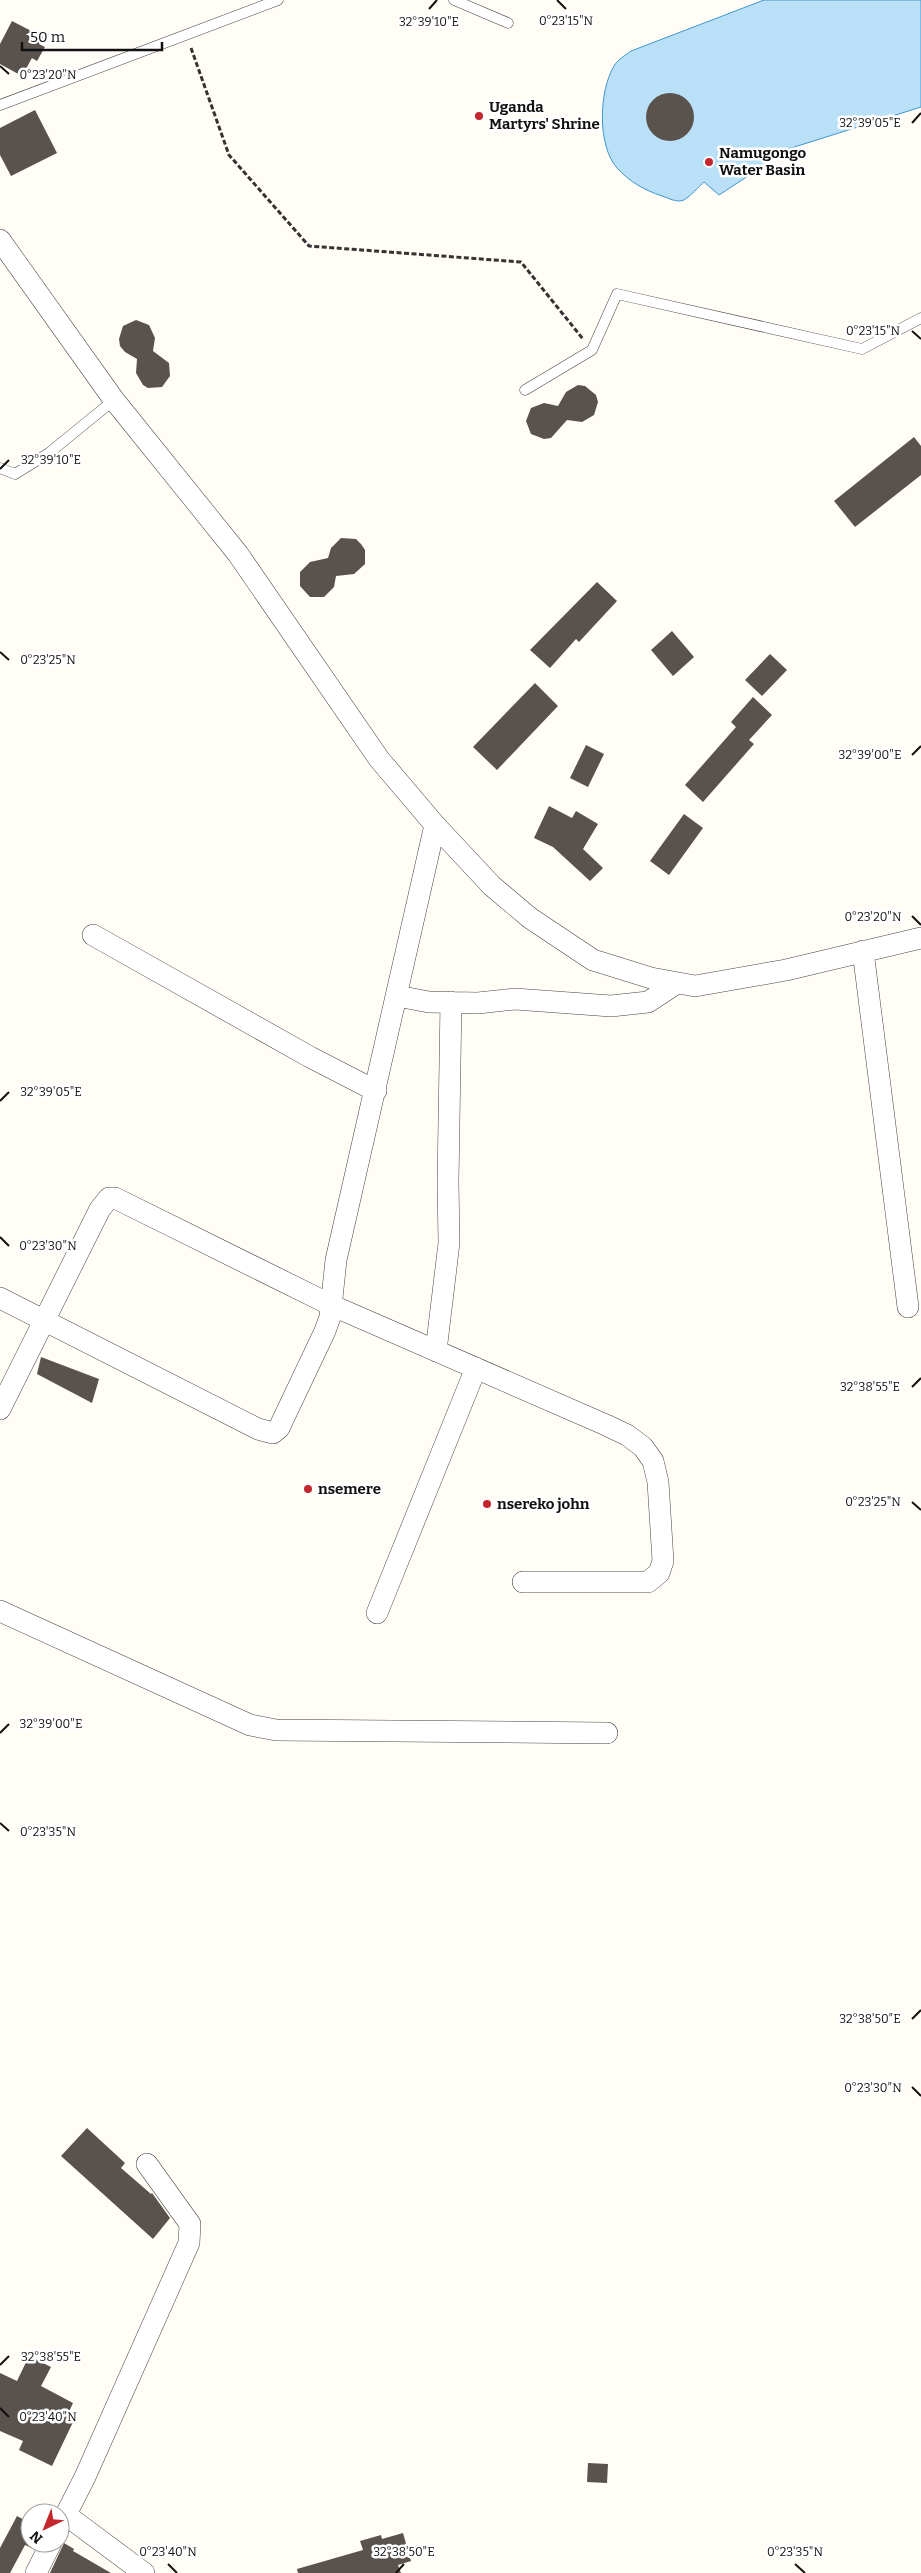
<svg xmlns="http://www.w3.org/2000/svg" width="921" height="2573" font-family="Bitter,serif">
	<rect width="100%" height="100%" fill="#fffdf5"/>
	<!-- water -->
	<path fill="#b9e0f7" stroke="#3f96cf" d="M764,0H921V107L766,156L768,163L719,195L704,182C698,187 691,196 684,200C677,203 668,198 662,196C644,190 630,182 617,168C597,145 599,91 614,66C617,60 626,55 631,51Z"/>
	<!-- building -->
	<path fill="#5a524d" d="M12,21L43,37L39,44L45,47L37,61L32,58L22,76L0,64V44Z
		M646 117a24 24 0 1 1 48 0a24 24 0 1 1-48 0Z
		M35,110L57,153L11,176L0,155V128Z
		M136,320L149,325L155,338L153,351L169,363L170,376L162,387L148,388L143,385L136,373L137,359L125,352L120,346L119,339L123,326Z
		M578,385L585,386L596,395L598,402L594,415L582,422L567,420L551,438L544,439L531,434L526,421L531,408L544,403L558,406L566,392Z
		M914,437L921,446V475L855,527L834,501Z
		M341,538L356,539L361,544L365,550V564L354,574L336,576L334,587L324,597H310L300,586V572L310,562L328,558L331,548Z
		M597,582L617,601L579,642L576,639L550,668L530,650Z
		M672,631L694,657L673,676L651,650Z
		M770,654L787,670L762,696L745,680Z
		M535,683L558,706L497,770L473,747Z
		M753,697L772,715L749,740L754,744L703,802L685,785L736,727L731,722Z
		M586,745L604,754L588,787L570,778Z
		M549,806L572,818L576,811L598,824L583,849L603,868L590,881L553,847L534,838Z
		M684,814L703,828L669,875L650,861Z
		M41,1357L99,1379L92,1403L37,1374Z
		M87,2128L125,2163L121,2168L151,2194L152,2193L170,2218L153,2239L61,2156Z
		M29,2356L51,2367L41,2386L73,2403L67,2416L74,2420L52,2466L19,2450L23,2441L0,2431V2373L17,2381Z
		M588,2463L608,2464L607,2483L587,2482Z
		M17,2516L30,2523V2543H37L34,2549L25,2545L10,2573H0V2548Z
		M403,2533L411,2561L398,2565L401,2573H298L297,2569L363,2550L360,2541L381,2535L382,2539Z
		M64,2543L74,2549L73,2551L111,2573H50Z"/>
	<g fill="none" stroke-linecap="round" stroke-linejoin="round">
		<defs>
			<path id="service" d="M454,0L508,23
				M0,105L278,0
				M525,390L592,350L617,294L862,349L921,318
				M0,468L15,474L49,453L114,400"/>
			<path id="minor" d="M0,240L114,400L238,554L379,759L435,825L492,886L530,918L593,960L651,978L695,986L786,970L921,938
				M93,935L310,1057L376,1091
				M863,951L908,1307
				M397,996L429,1002L478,1003L515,999L611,1006L648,1002L677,983
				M0,1298L258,1429L273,1433L279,1428L325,1331L330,1317L336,1260L435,825
				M436,1351L449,1243L448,1182L451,1002
				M0,1409L100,1209L109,1198H115L331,1305L606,1425L627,1435L643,1447L653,1461L658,1482L663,1561L659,1573L648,1582H523
				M0,1611L250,1725L276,1730L607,1733
				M377,1613L476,1368
				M66,2515L144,2573
				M60,2526L85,2477L189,2243L190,2224L147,2164
				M36,2573L51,2543"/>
		</defs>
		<!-- service casing -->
		<use href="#service" stroke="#444" stroke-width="11"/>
		<!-- minor casing -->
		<use href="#minor" stroke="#444" stroke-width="22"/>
		<!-- path -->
		<path stroke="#333" stroke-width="3" stroke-dasharray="5 2.5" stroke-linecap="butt" d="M191,48L229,155L309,246L521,262L583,339"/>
		<!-- service -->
		<use href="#service" stroke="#fff" stroke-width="10"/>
		<!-- minor -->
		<use href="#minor" stroke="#fff" stroke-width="21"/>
	</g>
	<!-- ticks -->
	<path fill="none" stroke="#111" stroke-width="2" d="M557,0L566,9M429,9L437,0M0,66L9,74M912,123L921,113M912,331L921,339M0,469L9,460M0,652L9,660M912,755L921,746M912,916L921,925M0,1101L9,1092M0,1237L9,1246M912,1387L921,1378M912,1502L921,1510M0,1733L9,1724M0,1823L9,1831M912,2019L921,2010M912,2087L921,2096M0,2365L9,2356M0,2408L9,2417M168,2564L177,2573M795,2564L805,2573M396,2573L404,2564"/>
	<!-- markers -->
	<g fill="#c4262e" stroke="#fff" stroke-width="2">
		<circle cx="479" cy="116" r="5"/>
		<circle cx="709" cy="162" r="5"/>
		<circle cx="308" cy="1489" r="5"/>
		<circle cx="487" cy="1504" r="5"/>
	</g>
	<g text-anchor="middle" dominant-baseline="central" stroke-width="5" stroke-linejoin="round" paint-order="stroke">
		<!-- poi labels -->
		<g font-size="15" font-weight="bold" fill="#111" stroke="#fff" text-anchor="start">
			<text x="489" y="107">Uganda<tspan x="489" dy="17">Martyrs' Shrine</tspan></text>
			<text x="719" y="153">Namugongo<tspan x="719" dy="17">Water Basin</tspan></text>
			<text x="318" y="1489">nsemere</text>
			<text x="497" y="1504">nsereko john</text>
		</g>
	</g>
	<g font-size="12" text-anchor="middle" fill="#111" stroke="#fff" stroke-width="5" stroke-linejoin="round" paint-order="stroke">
		<text x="566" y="25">0°23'15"N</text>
		<text x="429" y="26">32°39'10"E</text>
		<text x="48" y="79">0°23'20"N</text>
		<text x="870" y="127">32°39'05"E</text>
		<text x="873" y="335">0°23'15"N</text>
		<text x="51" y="464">32°39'10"E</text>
		<text x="48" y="664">0°23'25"N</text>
		<text x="870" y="759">32°39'00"E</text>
		<text x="873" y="921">0°23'20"N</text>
		<text x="51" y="1096">32°39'05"E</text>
		<text x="48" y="1250">0°23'30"N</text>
		<text x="870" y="1391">32°38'55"E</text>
		<text x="873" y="1506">0°23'25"N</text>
		<text x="51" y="1728">32°39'00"E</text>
		<text x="48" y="1836">0°23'35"N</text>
		<text x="870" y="2023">32°38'50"E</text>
		<text x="873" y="2092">0°23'30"N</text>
		<text x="51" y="2361">32°38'55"E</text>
		<text x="48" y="2421">0°23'40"N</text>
		<text x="404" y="2556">32°38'50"E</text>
		<text x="168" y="2556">0°23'40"N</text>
		<text x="795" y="2556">0°23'35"N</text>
	</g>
	<!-- north arrow -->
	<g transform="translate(45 2528) rotate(223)"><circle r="24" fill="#ffffff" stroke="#a0a0a0"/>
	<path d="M0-4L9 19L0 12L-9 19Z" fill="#c4262e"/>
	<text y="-8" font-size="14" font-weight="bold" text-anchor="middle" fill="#111111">N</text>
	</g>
	<!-- scale -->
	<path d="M22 42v8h140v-8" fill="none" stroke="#111111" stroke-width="2.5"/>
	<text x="30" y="42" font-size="15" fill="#111111" stroke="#ffffff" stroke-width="4" paint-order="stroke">50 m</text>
</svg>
